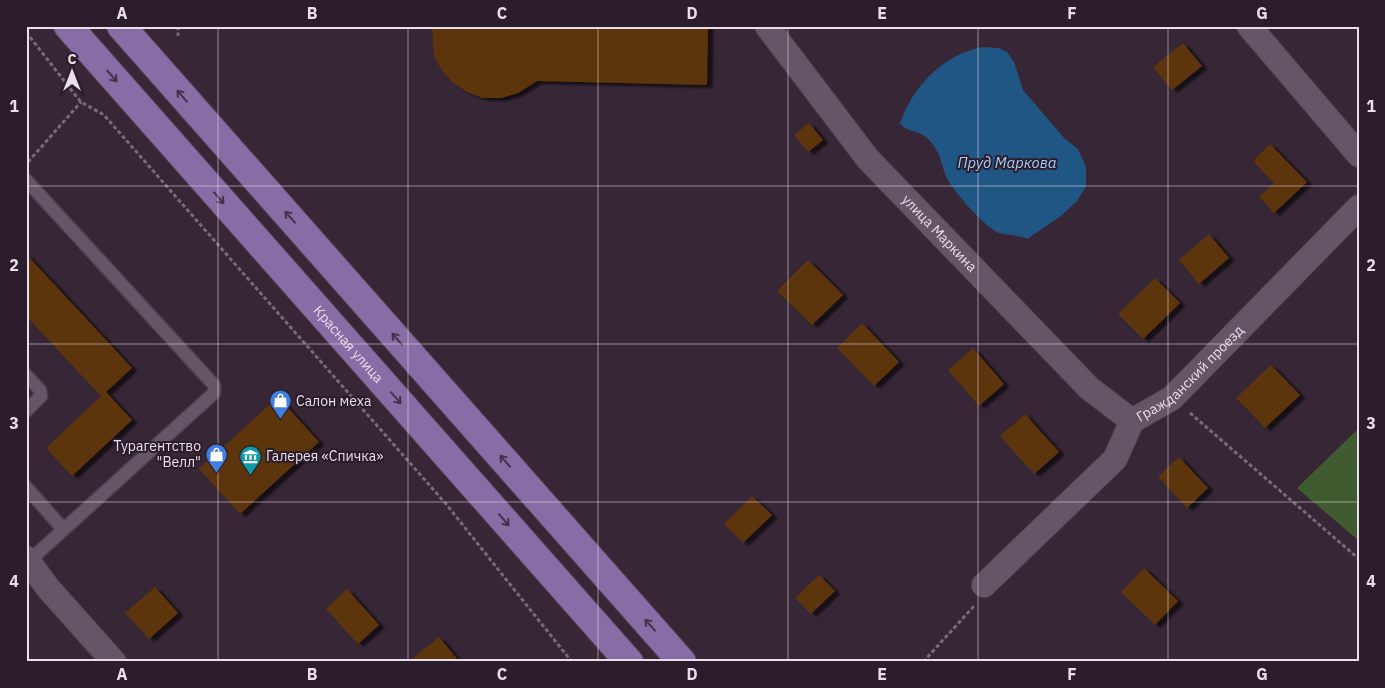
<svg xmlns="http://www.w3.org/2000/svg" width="1385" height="688" font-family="'IBM Plex Sans',sans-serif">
	<defs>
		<filter id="shadow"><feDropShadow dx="5.5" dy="3" stdDeviation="1" flood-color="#0009"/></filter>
	</defs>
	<rect width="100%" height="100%" fill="#362636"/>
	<!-- green -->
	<path fill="#405b30" d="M1359,428V541L1297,488Z"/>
	<!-- water -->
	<path fill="#205684" d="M983,47L999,48L1007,52L1014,62L1023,90L1064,138L1078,149L1086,167V186L1077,201L1061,216L1027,239C1017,234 1006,236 997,232C984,226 953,191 947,178C940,163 942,154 929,140C921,130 909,133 900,124C912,86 944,54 983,47Z"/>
	<!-- building -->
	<path fill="#5c350e" filter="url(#shadow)" d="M432,26H708L707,85L537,81L518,93L501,98H483L467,92L452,82L441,69L434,56Z
		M1183,43L1202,66L1172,90L1153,67Z
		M809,123L823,140L808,152L794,135Z
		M1270,144L1307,182L1274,213L1259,197L1274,183L1253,161Z
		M1209,234L1229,258L1199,284L1179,260Z
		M26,254L132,368L106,392L132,420L72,476L46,448L101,396L26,316Z
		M808,260L843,295L812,325L777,291Z
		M1155,278L1180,303L1143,339L1118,314Z
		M862,323L899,362L874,386L837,348Z
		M973,348L1004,384L979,406L948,370Z
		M1271,365L1300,395L1265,428L1236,398Z
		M278,397L319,442L240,514L199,469Z
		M1025,414L1059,452L1034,474L1000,436Z
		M1179,457L1208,488L1187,508L1158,477Z
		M752,496L772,515L743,543L724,524Z
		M1144,568L1178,601L1155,625L1121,592Z
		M819,575L835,591L811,614L795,598Z
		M155,587L178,613L149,639L125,613Z
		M347,589L379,625L358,644L326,609Z
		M439,637L458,660L408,662Z"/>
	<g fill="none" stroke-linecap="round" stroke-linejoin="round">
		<defs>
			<path id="service" d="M26,180L214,385V393L29,561
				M26,375L40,390L41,396L26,411
				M26,487L63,529"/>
			<g id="minor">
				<path id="s1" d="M767,26L868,159L1089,388L1132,421"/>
				<path d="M1249,26L1359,155"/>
				<path d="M26,558L48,588L114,662"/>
				<path id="s2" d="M984,585L1115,459L1132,421L1172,398L1359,207"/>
			</g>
			<g id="trunk">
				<path id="s3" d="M68,26L629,662"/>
				<path d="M121,26L682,662"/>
			</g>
		</defs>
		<!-- service casing -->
		<use href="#service" stroke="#4e414e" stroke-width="15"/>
		<!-- minor casing -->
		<use href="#minor" stroke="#4e414e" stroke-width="26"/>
		<!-- trunk casing -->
		<use href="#trunk" stroke="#4e414e" stroke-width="30"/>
		<!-- path -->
		<path stroke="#786a78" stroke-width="3" stroke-dasharray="4 2.5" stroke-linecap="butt" d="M178,26V36
			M26,32L76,96L81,102L104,115L446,504L572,662
			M28,162L81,102
			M1190,413L1359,559
			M923,662L975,605"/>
		<!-- service -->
		<use href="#service" stroke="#656" stroke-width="12"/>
		<!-- minor -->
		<use href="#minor" stroke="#656" stroke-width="24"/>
		<!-- trunk -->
		<use href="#trunk" stroke="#866da6" stroke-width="28"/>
	</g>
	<!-- one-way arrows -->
	<defs><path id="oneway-shaft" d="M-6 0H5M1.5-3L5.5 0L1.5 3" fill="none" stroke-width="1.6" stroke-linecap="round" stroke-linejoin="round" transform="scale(1.25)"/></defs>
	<g stroke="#42314a">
		<use href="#oneway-shaft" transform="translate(112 76) rotate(49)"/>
		<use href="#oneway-shaft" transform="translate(182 96) rotate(-131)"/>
		<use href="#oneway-shaft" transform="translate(219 198) rotate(49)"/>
		<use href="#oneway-shaft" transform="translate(290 217) rotate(-131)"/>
		<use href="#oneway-shaft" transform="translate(397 339) rotate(-131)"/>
		<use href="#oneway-shaft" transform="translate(396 398) rotate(49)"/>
		<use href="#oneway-shaft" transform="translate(505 461) rotate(-131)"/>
		<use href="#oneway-shaft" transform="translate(504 520) rotate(49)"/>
		<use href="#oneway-shaft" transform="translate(650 625) rotate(-131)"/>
	</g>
	<!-- grid -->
	<path fill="none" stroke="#e9dee9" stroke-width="1" stroke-opacity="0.55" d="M218,26V662M408,26V662M598,26V662M788,26V662M978,26V662M1168,26V662M26,186H1359M26,344H1359M26,502H1359"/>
	<!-- icons -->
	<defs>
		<symbol id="shop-pin" viewBox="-11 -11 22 30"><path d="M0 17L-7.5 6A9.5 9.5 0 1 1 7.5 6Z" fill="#3f7fe0" stroke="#2b1d2c"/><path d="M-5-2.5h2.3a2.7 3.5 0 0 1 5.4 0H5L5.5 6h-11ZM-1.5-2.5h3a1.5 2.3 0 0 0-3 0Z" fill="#fff"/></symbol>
		<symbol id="museum-pin" viewBox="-11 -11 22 30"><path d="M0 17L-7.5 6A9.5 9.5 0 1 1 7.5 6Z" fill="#0f9aa8" stroke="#2b1d2c"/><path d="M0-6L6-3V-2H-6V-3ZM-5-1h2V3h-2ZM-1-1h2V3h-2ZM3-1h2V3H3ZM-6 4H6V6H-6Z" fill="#fff"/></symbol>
	</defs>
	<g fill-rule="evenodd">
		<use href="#shop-pin" x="268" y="388" width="25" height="34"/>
		<use href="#shop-pin" x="204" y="442" width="25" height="34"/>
		<use href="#museum-pin" x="238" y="444" width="25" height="34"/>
	</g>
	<g text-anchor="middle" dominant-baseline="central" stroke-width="4" stroke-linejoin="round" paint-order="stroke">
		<!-- street labels -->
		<g font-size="14" fill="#e9dee9" stroke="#2b1d2c">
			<text stroke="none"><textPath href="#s1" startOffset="270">улица Маркина</textPath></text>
			<text stroke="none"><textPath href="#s3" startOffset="424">Красная улица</textPath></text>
			<text stroke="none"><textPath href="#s2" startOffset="299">Гражданский проезд</textPath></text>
		</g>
		<!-- poi labels -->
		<g font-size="14" fill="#e9dee9" stroke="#2b1d2c" text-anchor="start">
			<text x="296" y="401">Салон меха</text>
			<text x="201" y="446" text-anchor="end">Турагентство<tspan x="201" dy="16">"Велл"</tspan></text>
			<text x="266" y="456">Галерея «Спичка»</text>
		</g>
		<!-- water labels -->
		<g font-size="15" font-style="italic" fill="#a4cff9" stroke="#2b1d2c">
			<text x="1007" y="162">Пруд Маркова</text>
		</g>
	</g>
	<!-- border -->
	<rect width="1385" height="688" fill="none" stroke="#2b1d2c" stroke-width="55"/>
	<!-- north arrow -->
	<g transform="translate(72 72)" stroke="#2b1d2c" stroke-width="4" paint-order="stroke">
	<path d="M0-4L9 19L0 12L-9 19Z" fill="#e9dee9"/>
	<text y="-8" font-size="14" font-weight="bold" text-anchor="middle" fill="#e9dee9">С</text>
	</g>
	<rect x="28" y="28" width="1330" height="632" fill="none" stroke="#e9dee9" stroke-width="2"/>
	<g font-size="16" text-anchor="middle" font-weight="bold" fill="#e9dee9">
		<text x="122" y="19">A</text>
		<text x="312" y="19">B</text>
		<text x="502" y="19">C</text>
		<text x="692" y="19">D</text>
		<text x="882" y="19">E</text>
		<text x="1072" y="19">F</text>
		<text x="1262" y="19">G</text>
		<text x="14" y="112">1</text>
		<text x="1371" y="112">1</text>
		<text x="14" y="271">2</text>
		<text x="1371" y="271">2</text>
		<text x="14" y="429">3</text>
		<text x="1371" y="429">3</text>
		<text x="14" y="587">4</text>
		<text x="1371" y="587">4</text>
		<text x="122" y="680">A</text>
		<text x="312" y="680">B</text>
		<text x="502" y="680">C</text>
		<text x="692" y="680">D</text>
		<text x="882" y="680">E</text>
		<text x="1072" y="680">F</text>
		<text x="1262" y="680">G</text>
	</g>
</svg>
